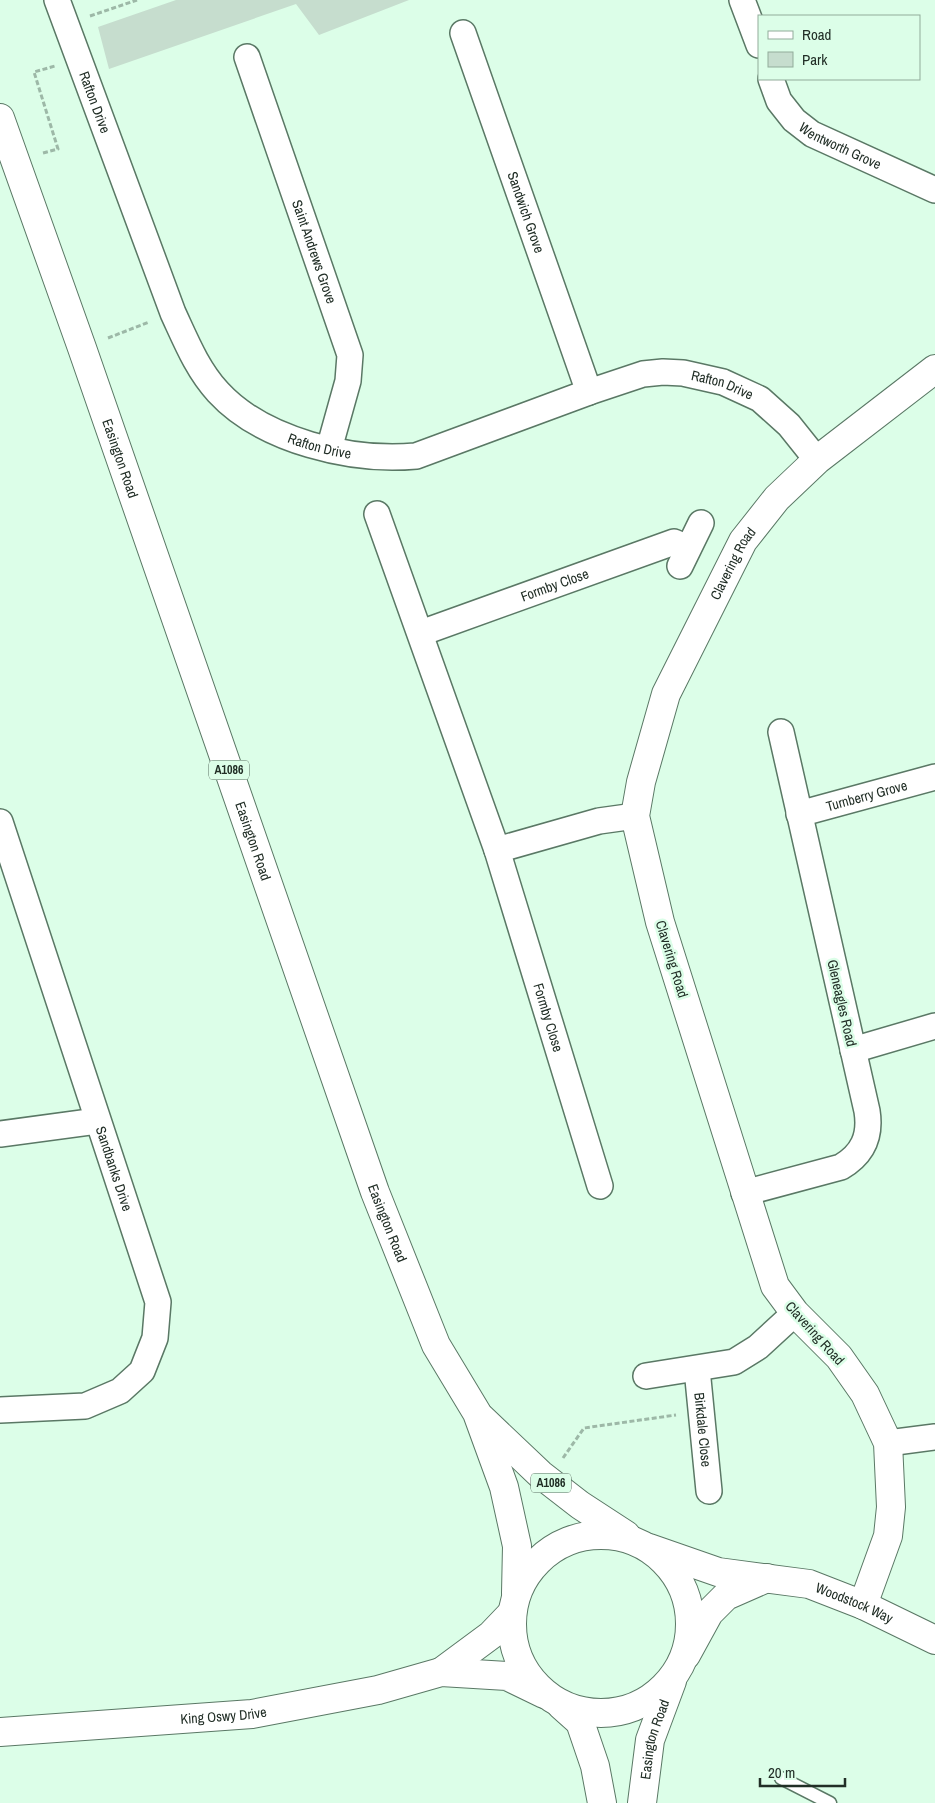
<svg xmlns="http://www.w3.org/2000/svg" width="935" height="1803" font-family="'Archivo Narrow',sans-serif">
	<rect width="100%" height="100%" fill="#dcfee8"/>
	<!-- green -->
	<path fill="#c6ddce" d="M176,0H409L319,35L296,4L109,69L98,27Z"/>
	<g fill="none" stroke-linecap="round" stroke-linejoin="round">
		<defs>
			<path id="service" d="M781,1778L830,1803"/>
			<g id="minor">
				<path id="s1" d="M57,0L173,313C186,341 197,369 218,392C263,441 352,462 416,456L589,392L643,374L663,372L683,373L723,382L760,399L789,425L817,460"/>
				<path d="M742,0L759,45"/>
				<path id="s2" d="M463,33L589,392"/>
				<path id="s3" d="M247,57L350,355L348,381L329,449"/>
				<path id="s4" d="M771,79L779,101L794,120L812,134L935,190"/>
				<path id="s5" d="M377,514L497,850L600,1186"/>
				<path d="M680,566L701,523"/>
				<path id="s6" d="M421,633L674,542L688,548"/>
				<path id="s7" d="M799,814L935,777"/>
				<path id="s8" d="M0,822L158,1302L155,1338L142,1371L120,1391L85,1406L0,1410"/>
				<path d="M497,850L599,821L635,816"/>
				<path d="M853,1050L935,1026"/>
				<path d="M0,1134L97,1121"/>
				<path d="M744,1193L841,1167C863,1154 871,1136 867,1111L781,732"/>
				<path id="s9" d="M697,1369L709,1491"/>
				<path d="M646,1376L734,1362L758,1347L795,1313"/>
				<path d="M888,1443L935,1437"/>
			</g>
			<g id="tertiary">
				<path id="s10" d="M649,1548L718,1572L809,1584L863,1605L935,1640"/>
				<path id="s11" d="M863,1605L888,1536L891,1507L888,1443L865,1394L839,1357L795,1313L775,1286L660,922L635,816L641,782L666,694L743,541L777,498L817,460L935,369"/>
				<path d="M686,1655L709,1613L726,1596L767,1578"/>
				<path d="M441,1672L491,1635L512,1613"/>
				<path id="s12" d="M0,1732L252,1714L378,1690L441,1672L507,1676L544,1694"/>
			</g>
			<g id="primary">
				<path id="s13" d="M0,118L82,348L375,1192L436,1345L477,1413L504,1487L517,1546L516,1593"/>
				<path d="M481,1418L540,1474L580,1505L626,1535"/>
				<circle cx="601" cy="1624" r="89"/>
				<path d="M561,1705L580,1722L595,1766L602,1803"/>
				<path id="s14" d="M642,1803L650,1740L672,1681"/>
			</g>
		</defs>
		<!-- service casing -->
		<use href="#service" stroke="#5a7865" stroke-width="15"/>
		<!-- minor casing -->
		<use href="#minor" stroke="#5a7865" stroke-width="28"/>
		<!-- tertiary casing -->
		<use href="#tertiary" stroke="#5a7865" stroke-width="30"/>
		<!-- primary casing -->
		<use href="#primary" stroke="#5a7865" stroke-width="30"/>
		<!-- path -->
		<path stroke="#9db8a7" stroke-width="3" stroke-dasharray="5 2.5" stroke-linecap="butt" d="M90,16L137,0
			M43,153L58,149L34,72L55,66
			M108,338L149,322
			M563,1458L584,1428L676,1415"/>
		<!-- service -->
		<use href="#service" stroke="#fff" stroke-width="12"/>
		<!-- minor -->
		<use href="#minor" stroke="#fff" stroke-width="25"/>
		<!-- tertiary -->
		<use href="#tertiary" stroke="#fff" stroke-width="28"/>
		<!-- primary -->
		<use href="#primary" stroke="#fff" stroke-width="28"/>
	</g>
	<g text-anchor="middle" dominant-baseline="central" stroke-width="5" stroke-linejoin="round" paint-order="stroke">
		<!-- shield labels -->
		<g fill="#dcfee8" stroke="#596c60" stroke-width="1">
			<rect x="209" y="760.5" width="40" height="19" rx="4"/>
			<rect x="531" y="1473.5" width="40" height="19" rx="4"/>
		</g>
		<g font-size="12" font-weight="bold" fill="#212e26">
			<text x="229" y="770">A1086</text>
			<text x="551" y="1483">A1086</text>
		</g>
		<!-- street labels -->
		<g font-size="14" fill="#212e26" stroke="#dcfee8">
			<text stroke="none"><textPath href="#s1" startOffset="109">Rafton Drive</textPath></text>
			<text stroke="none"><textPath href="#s4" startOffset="101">Wentworth Grove</textPath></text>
			<text stroke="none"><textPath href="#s2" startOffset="190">Sandwich Grove</textPath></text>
			<text stroke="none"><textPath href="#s3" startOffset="206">Saint Andrews Grove</textPath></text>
			<text stroke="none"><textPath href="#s1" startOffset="962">Rafton Drive</textPath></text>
			<text stroke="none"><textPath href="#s1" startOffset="542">Rafton Drive</textPath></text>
			<text stroke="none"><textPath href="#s13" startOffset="361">Easington Road</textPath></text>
			<text stroke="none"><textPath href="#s11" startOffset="1125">Clavering Road</textPath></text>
			<text stroke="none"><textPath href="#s6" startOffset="142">Formby Close</textPath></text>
			<text stroke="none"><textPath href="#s7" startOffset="70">Turnberry Grove</textPath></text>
			<text stroke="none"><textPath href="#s13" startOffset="766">Easington Road</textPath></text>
			<text transform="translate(672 959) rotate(73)">Clavering Road</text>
			<text transform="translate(842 1003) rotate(77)">Gleneagles Road</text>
			<text stroke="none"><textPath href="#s5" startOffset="532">Formby Close</textPath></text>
			<text stroke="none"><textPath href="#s8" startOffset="365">Sandbanks Drive</textPath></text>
			<text stroke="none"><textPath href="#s13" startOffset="1171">Easington Road</textPath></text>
			<text transform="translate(815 1333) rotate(48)">Clavering Road</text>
			<text stroke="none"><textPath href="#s9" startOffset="61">Birkdale Close</textPath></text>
			<text stroke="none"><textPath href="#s10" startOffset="214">Woodstock Way</textPath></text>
			<text stroke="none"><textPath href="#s12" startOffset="224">King Oswy Drive</textPath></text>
			<text stroke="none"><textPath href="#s14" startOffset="65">Easington Road</textPath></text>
		</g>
	</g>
	<!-- legend -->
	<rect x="758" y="15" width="162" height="65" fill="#dcfee8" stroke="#91ab9a"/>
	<rect x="768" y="31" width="25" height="8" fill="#ffffff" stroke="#91ab9a"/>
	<text x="802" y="40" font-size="15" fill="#212e26">Road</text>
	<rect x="768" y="52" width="25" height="15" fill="#c6ddce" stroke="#91ab9a"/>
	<text x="802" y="65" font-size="15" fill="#212e26">Park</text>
	<!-- scale -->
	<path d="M760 1778v8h85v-8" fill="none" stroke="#212e26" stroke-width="2.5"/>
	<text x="768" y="1778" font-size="15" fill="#212e26" stroke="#dcfee8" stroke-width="4" paint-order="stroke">20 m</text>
</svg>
